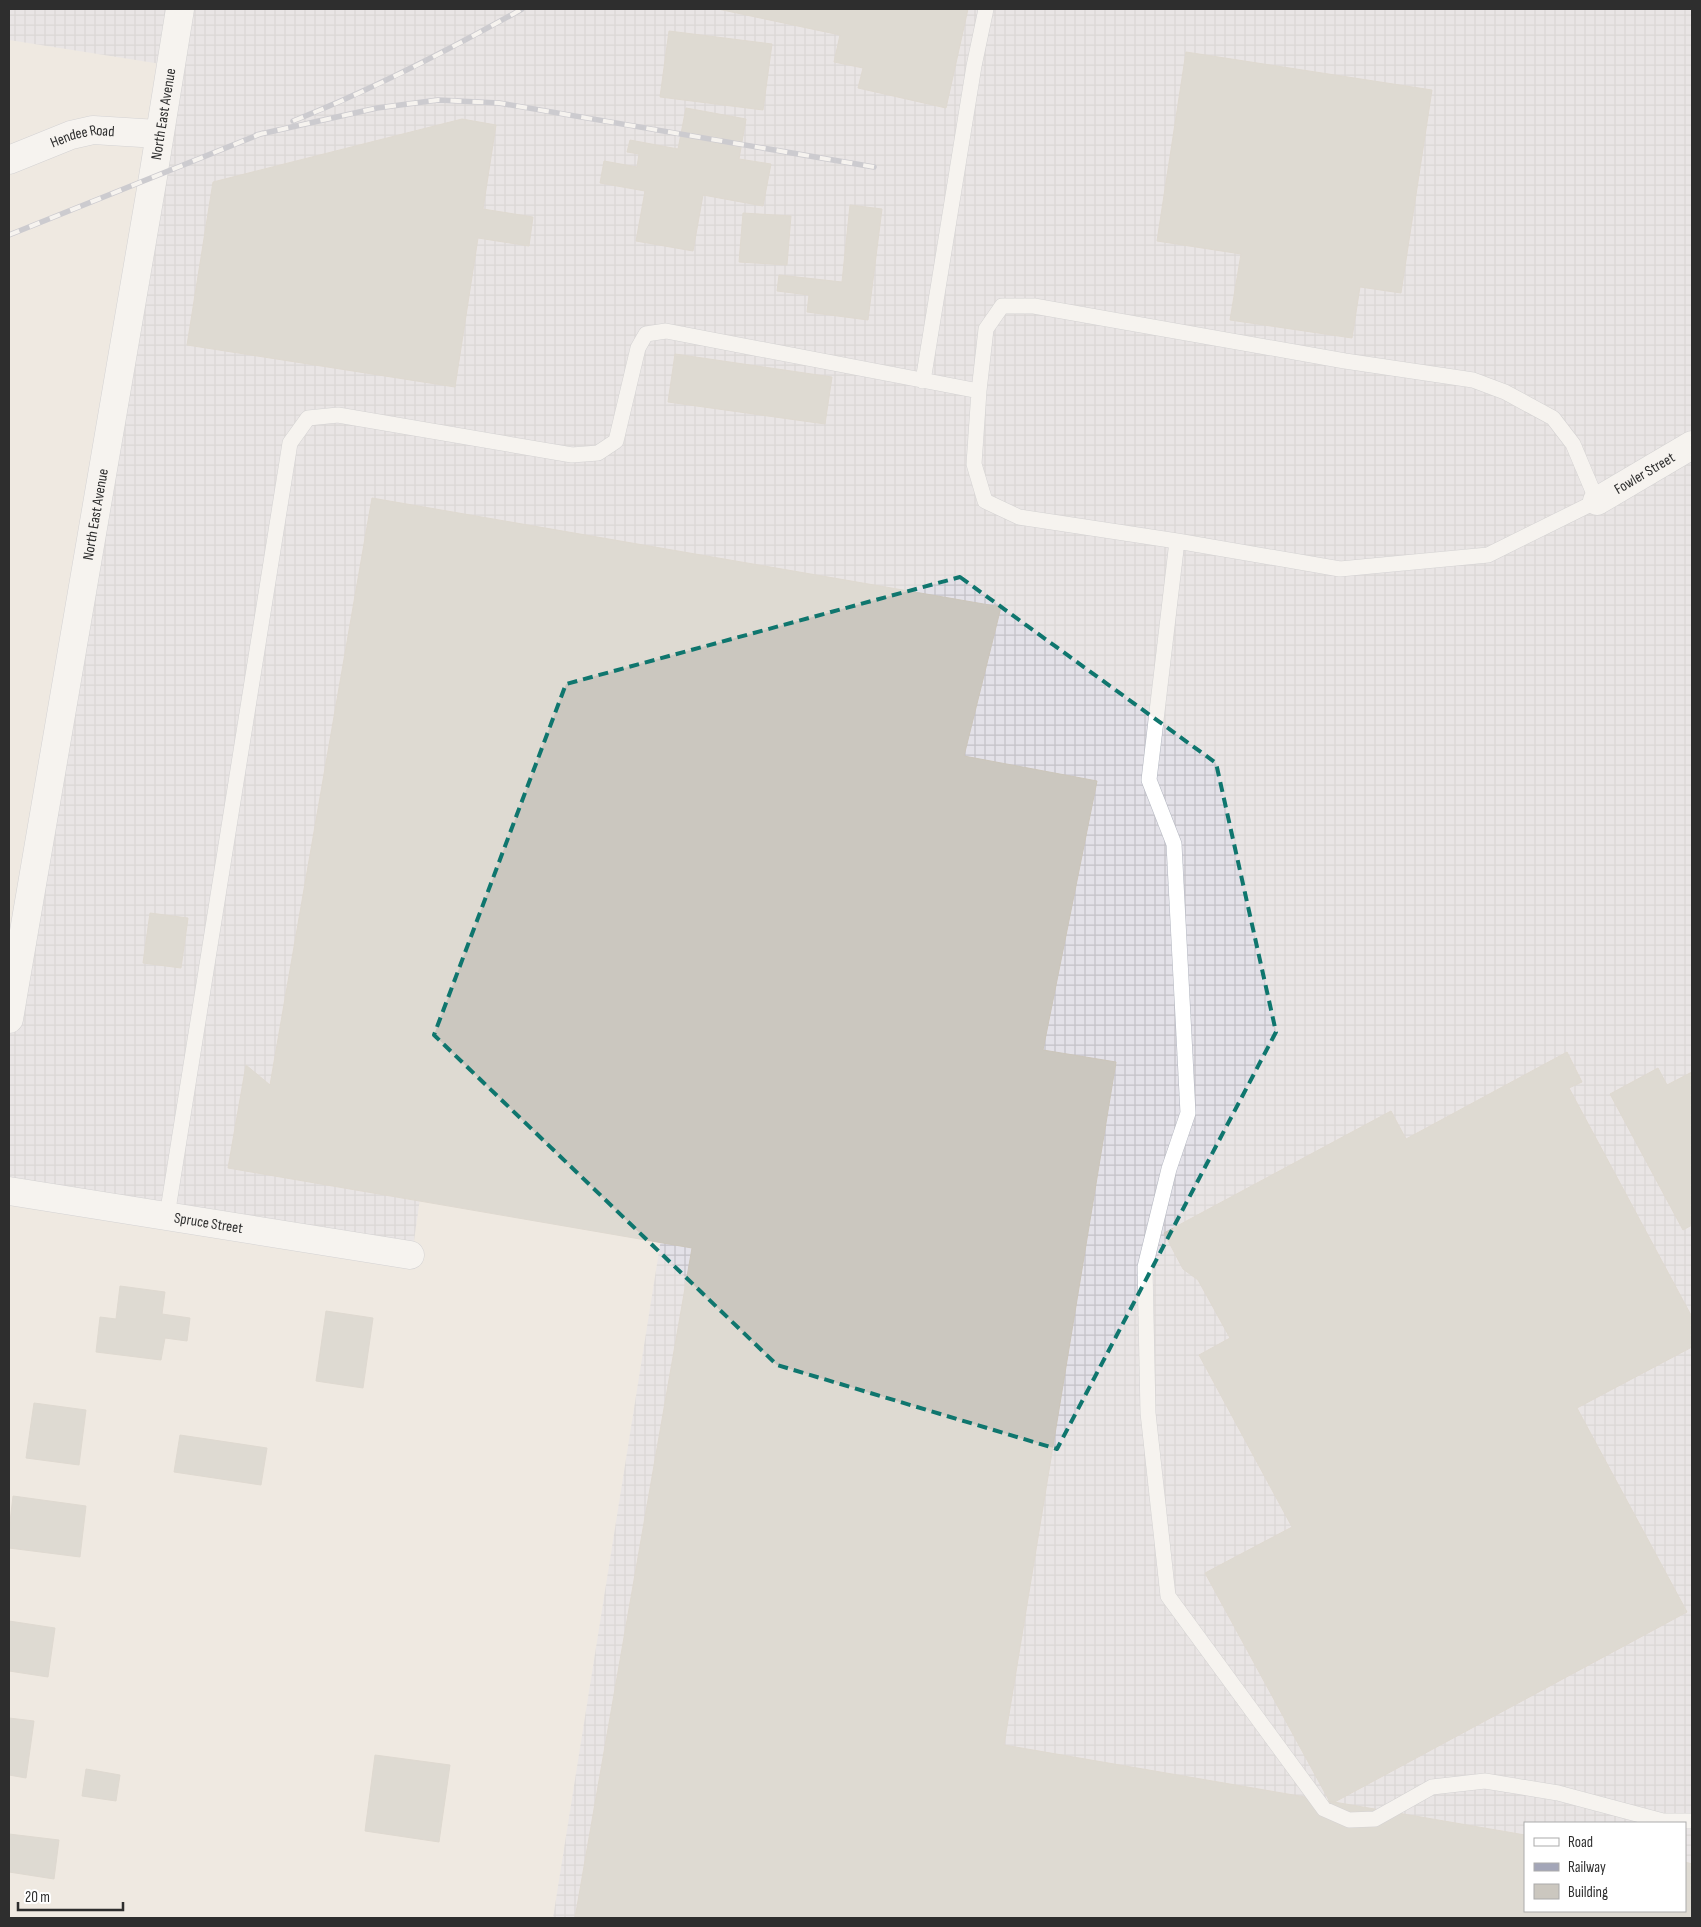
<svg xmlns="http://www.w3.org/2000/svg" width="1701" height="1927" font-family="'Sofia Sans Condensed',sans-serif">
	<defs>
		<pattern id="industrial-grid" width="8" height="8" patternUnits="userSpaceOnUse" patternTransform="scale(1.25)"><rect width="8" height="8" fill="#e3e1e8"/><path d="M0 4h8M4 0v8" fill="none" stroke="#c3c1c7"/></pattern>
	</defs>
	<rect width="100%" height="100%" fill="#efe9e1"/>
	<!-- industrial -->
	<path fill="url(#industrial-grid)" fill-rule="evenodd" d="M9,9H1692V1918H553L688,1069L444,1029L413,1248L9,1185V994L161,64L9,40ZM1525,1823H1685V1911H1525Z"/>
	<!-- building -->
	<path fill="#cbc7bf" stroke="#cbc5ba" d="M718,9H968L946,108L858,88L863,68L834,62L840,35Z
		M669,31L772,44L763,110L660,97Z
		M1186,52L1432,90L1401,293L1360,287L1352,338L1230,320L1241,254L1157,241Z
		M686,108L746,119L739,159L771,164L763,206L703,195L693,251L636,241L645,191L600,183L604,161L637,167L639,154L627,152L630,140L678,149Z
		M462,119L496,125L483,209L533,217L529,246L478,238L455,387L187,345L213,182Z
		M850,205L882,209L868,320L807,312L809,295L777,291L779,275L842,282Z
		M743,213L791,216L787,265L739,262Z
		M675,354L832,377L825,424L668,402Z
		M372,498L1001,607L964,756L1097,781L1043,1050L1116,1062L1004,1745L1525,1835V1911H1685V1862L1692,1864V1918H575L692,1248L228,1168L246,1065L270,1085Z
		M150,913L188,918L181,968L143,963Z
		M1567,1052L1582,1082L1569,1088L1692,1317V1347L1577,1408L1687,1612L1331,1804L1205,1573L1292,1527L1199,1355L1230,1338L1198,1280L1183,1269L1164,1233L1391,1111L1406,1139Z
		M1658,1068L1667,1085L1692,1072V1225L1683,1230L1610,1094Z
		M120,1286L165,1292L162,1314L190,1318L187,1341L165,1338L161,1360L96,1352L100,1317L116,1319Z
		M326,1311L373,1318L363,1388L316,1381Z
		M34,1403L86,1410L79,1465L26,1458Z
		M180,1435L267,1448L261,1485L174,1472Z
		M13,1496L86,1506L80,1557L9,1548V1531Z
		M9,1621L55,1628L48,1677L9,1671Z
		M9,1718L34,1721L26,1778L9,1775Z
		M375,1755L450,1765L439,1842L365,1831Z
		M86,1769L120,1775L116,1801L82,1796Z
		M9,1834L59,1840L54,1879L9,1872Z"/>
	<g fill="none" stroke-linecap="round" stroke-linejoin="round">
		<defs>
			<path id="service" d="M923,381L974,66L986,9
				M1177,541L1019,517L985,501L974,464L979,391L986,329L1002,306H1034L1345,361L1473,380L1505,392L1553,418L1573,444L1597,501L1488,555L1340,569L1177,541L1149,780L1174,844L1188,1113L1169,1169L1145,1267L1148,1413L1168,1596L1324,1809L1349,1820L1375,1819L1432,1787L1485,1781L1558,1793L1663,1821H1692
				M167,1216L290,443L308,418L338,415L572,455L598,453L616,441L638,348L646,334L666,331L979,391"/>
			<g id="minor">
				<path id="s1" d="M9,160L71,135L93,130L158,134"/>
				<path id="s2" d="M1597,501L1692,445"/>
				<path id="s3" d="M9,1019L153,177L180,9"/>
				<path id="s4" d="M9,1191L410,1255"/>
			</g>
		</defs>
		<!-- service casing -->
		<use href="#service" stroke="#b4b7c1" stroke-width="16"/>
		<!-- minor casing -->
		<use href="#minor" stroke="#b4b7c1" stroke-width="29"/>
		<!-- service -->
		<use href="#service" stroke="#fff" stroke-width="15"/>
		<!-- minor -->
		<use href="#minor" stroke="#fff" stroke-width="28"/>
		<defs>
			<path id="rail" d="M293,121C372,90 447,51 522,9
				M256,135L377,108L438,100L499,103L874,167
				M9,235L263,133"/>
		</defs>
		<!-- rail casing -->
		<use href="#rail" stroke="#a3a6b8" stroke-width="5.5"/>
		<!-- rail -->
		<use href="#rail" stroke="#fff" stroke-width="4" stroke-dasharray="11" stroke-linecap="butt"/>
	</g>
	<!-- marked area -->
	<path d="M0 0H1701V1927H0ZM960,577L1216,763L1276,1032L1057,1449L777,1365L434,1035L566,684Z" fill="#efe9e1" fill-opacity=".55" fill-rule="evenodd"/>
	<path fill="none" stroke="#0f766e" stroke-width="4" stroke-dasharray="10 6" stroke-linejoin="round" d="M960,577L1216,763L1276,1032L1057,1449L777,1365L434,1035L566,684Z"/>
	<g text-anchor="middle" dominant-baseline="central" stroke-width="4" stroke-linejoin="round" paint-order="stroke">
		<!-- street labels -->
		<g font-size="15" fill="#2e2e2e" stroke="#fff">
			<text stroke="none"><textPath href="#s3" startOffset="918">North East Avenue</textPath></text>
			<text stroke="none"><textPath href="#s1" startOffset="78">Hendee Road</textPath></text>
			<text stroke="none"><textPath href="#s2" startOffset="55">Fowler Street</textPath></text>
			<text stroke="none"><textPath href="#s3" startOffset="512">North East Avenue</textPath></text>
			<text stroke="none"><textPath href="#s4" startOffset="202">Spruce Street</textPath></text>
		</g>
	</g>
	<!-- border -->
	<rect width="1701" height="1927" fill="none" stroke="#2e2e2e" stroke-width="20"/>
	<!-- legend -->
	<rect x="1524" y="1822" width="162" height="90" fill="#ffffff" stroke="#ababab"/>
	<rect x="1534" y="1838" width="25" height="8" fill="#ffffff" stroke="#ababab"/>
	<text x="1568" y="1847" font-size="15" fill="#2e2e2e">Road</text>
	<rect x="1534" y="1863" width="25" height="8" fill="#a3a6b8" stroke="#ababab"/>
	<text x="1568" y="1872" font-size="15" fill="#2e2e2e">Railway</text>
	<rect x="1534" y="1884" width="25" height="15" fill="#cbc7bf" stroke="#ababab"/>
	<text x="1568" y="1897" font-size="15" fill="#2e2e2e">Building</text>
	<!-- scale -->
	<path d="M18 1902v8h105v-8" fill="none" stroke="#2e2e2e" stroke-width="2.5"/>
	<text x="25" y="1902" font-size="15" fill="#2e2e2e" stroke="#ffffff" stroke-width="4" paint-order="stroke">20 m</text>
</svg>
